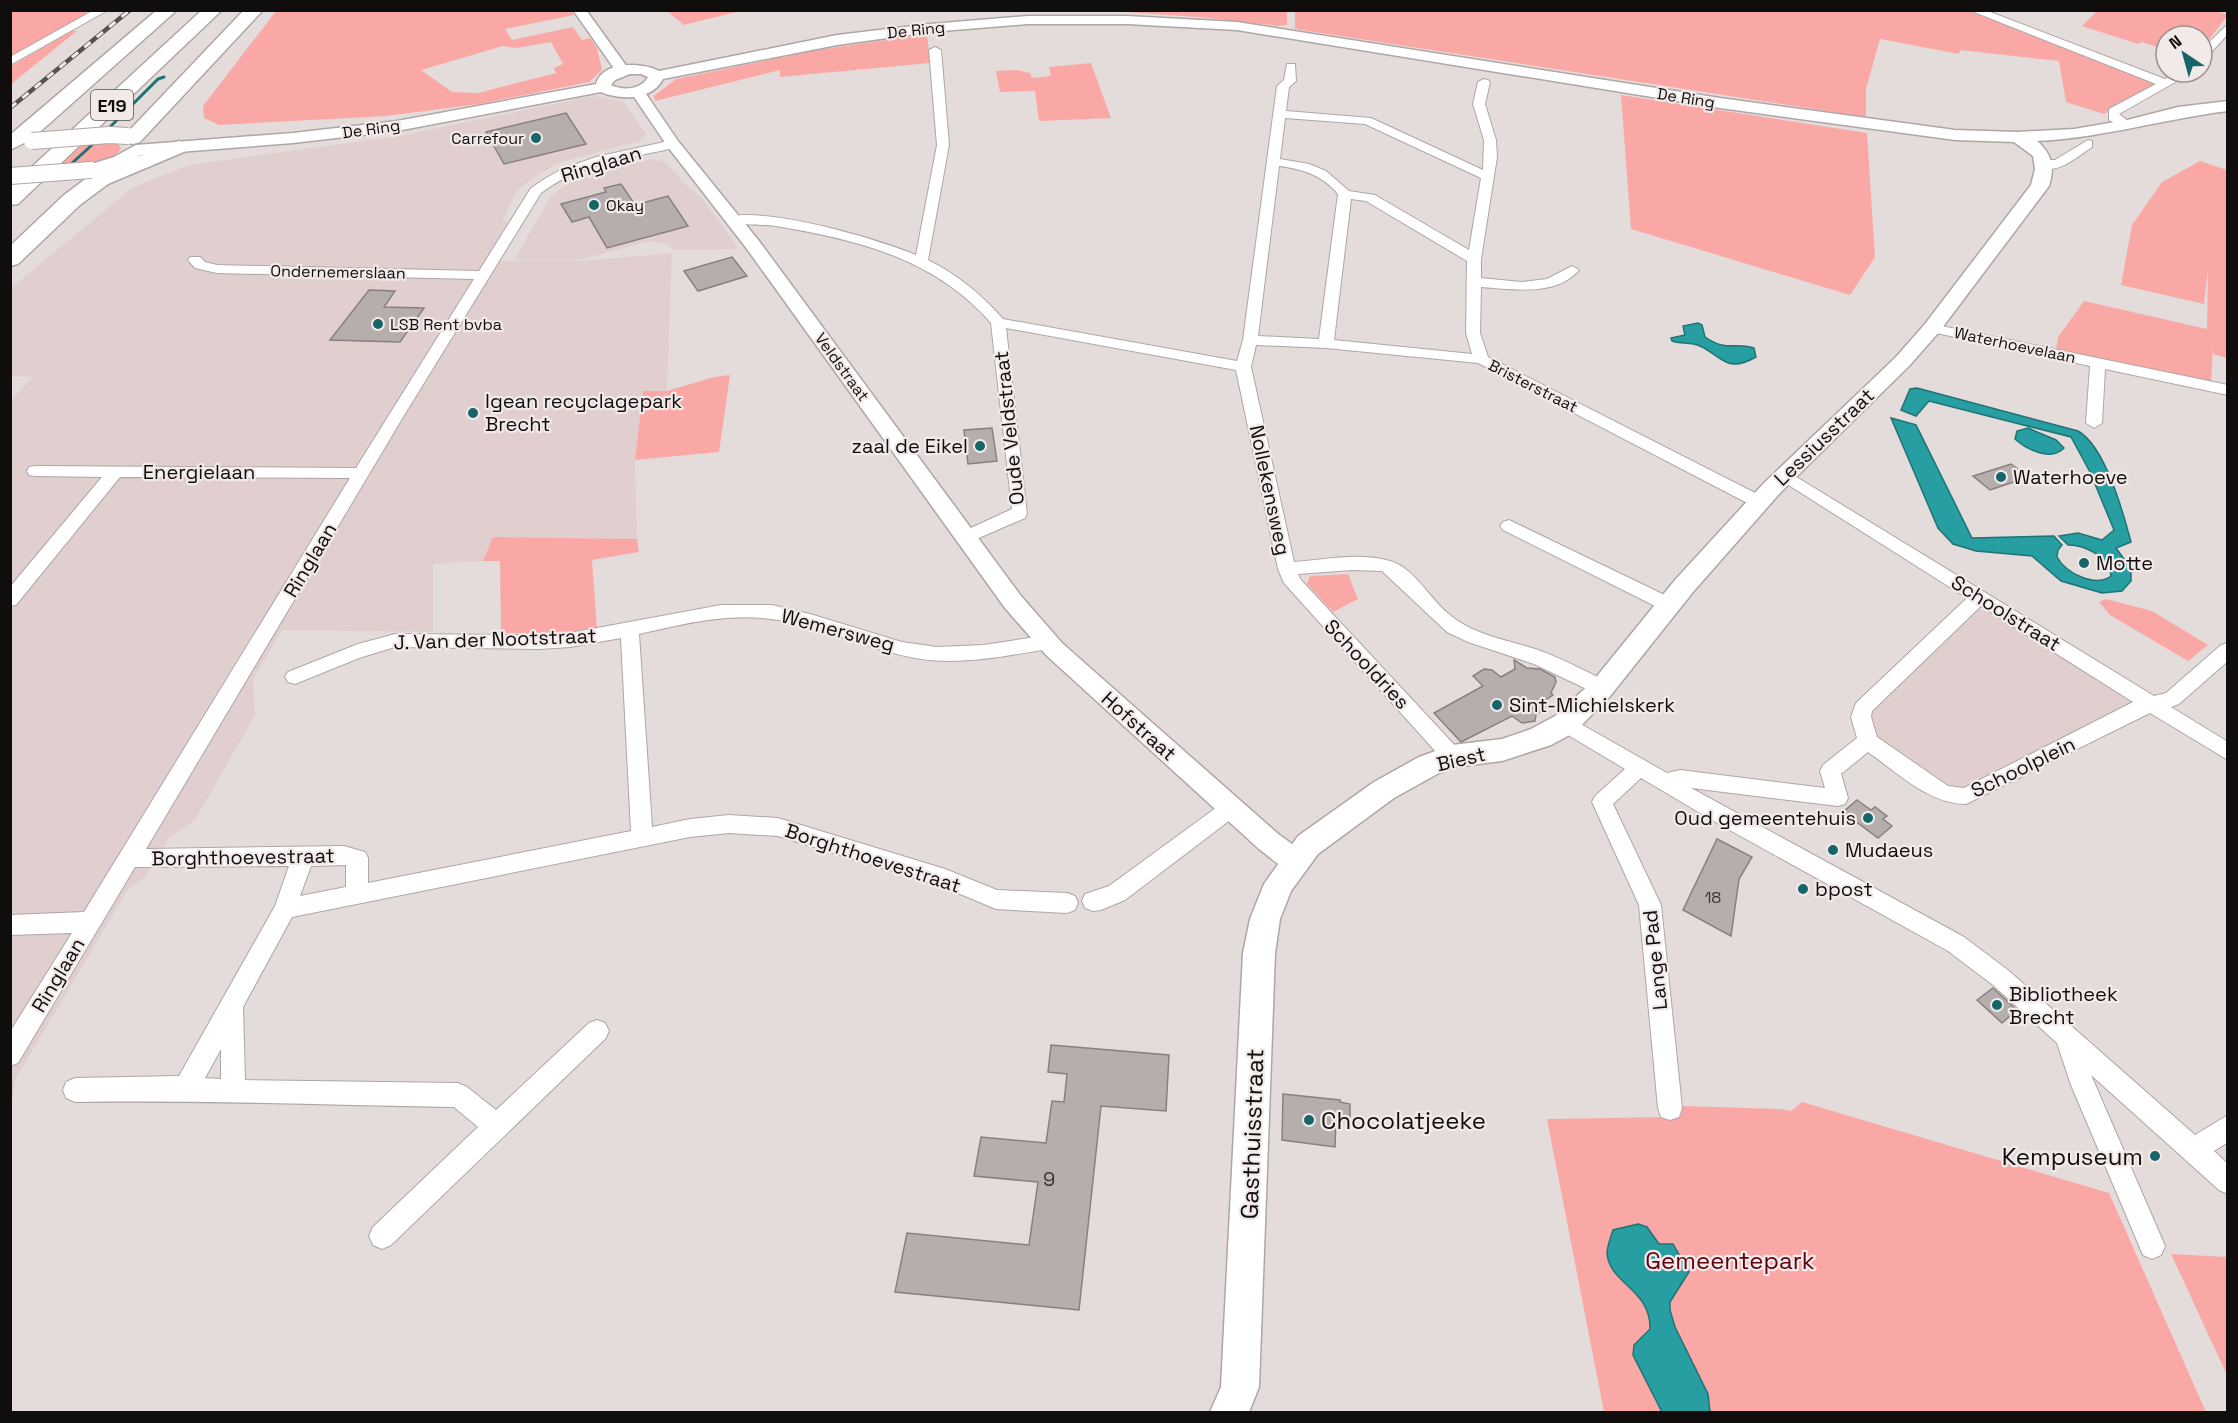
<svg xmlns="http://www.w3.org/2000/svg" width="2238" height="1423" font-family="'Space Grotesk',sans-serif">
	<rect width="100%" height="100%" fill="#e4dcdb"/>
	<!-- built -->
	<path fill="#e0cfce" d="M593,96L624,102L646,134L639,141L561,162L537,175L516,192L503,220L514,224L492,261H583L672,253L667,391L643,392L635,460L637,539L494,537L483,561L433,564V632L282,630L253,679L255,715L195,820L169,838L146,876L128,889L15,1080L11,1111L10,402L32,377L11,376V288L132,188L189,165L405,135Z
		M651,159L665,162L687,186L702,198L739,249L672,250L670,245L650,241L578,260H514L550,198L564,186L590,174Z
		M1985,609L1989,610L2134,702L1964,789H1950L1880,743L1869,727L1871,712L1979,610Z"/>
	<!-- green -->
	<path fill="#faa8a5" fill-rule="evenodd" d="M82,10L89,14L11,58V13L14,11Z
		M1295,10L1970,11L2154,83L2153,86L2114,107L2104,114L2066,102L2059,61L1960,50L1959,54L1880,39L1866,89V117L1295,29Z
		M2213,10L2226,14L2227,16L2202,49V36H2166V50L2142,42L2138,44L2082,26L2097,11Z
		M276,11H571L574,15L505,29L512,40L573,27L582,40L590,38L597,48L602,70L589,82L479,104L386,116L219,125L204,118L203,106ZM551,42L563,64L554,68L556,73L478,93L452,92L421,70L503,46L517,48Z
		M667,11H740L684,25Z
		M1110,11H1287V25L1278,26L1198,17Z
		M71,31H77L11,84V66Z
		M927,34L930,63L780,77V70L655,101L654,96L676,79L817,50Z
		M1091,63L1111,118L1039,121L1035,91L1000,92L996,71L1017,70L1030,73L1032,78L1051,76L1049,67Z
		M1621,95L1867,133L1875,257L1850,295L1631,229Z
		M112,143L118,144L121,148C112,167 79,164 61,165L83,144Z
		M2200,161L2227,170V358L2213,354V342L2211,385L2056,350L2058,337L2084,301L2207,329L2208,269L2204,304L2121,285L2132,225L2162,182Z
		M730,375L719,452L635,460L643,391H667L714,377Z
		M493,537L637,539L639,552L592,560L597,628L548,634L501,633L500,561H483Z
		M1348,574L1358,599L1333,612L1307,584L1310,576Z
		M2106,599L2152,611L2208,645L2188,661L2110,615L2099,602Z
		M1802,1102L2109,1193L2206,1412H1604L1547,1119L1670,1117L1683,1106L1781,1109L1791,1111Z
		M2171,1254L2227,1257V1375Z"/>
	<!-- water -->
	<path fill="#279ea2" stroke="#207375" stroke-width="1.5" d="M1698,323L1702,325L1705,337C1727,352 1733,342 1754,348L1756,357C1726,374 1722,356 1700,346C1691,342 1681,344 1672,341L1671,338L1685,335L1683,326Z
		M1917,388L2078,431C2105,446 2123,512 2131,542L2116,548L2124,559L2131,563V581L2122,591L2102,593L2061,581L2032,556L1976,551L1953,544L1938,528L1891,418L1916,425L1972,538L2054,536L2062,545L2058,550L2057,557C2066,573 2095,588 2111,576C2110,557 2085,545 2068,545L2059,536L2078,533L2102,540L2114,530L2090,472L2071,437L1929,401L1916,416L1901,410L1910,389Z
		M2028,428L2056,440L2064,448C2051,462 2026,449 2015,439L2017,431Z
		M1638,1224L1647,1227L1659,1244H1673L1689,1272L1670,1302V1310L1675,1327L1708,1394L1710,1412H1662L1633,1355L1634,1345L1650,1329C1651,1289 1609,1284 1607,1253C1607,1246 1611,1237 1613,1230Z"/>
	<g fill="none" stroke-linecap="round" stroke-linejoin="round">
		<!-- stream -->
		<path stroke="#207375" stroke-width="3" d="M108,129L158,79L164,77
			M71,164L93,144"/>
	</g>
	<!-- building -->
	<path fill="#b6aead" stroke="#888080" stroke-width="1.5" d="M566,113L586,144L504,164L486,132Z
		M621,184L635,205L668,196L688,226L607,248L589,217L572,222L561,204L606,192L604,188Z
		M732,257L747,276L698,291L684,271Z
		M369,290L395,291L384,307L424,308L400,342L330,340Z
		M992,428L997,461L968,464L964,430Z
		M2011,464L2029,477L1990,490L1973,476Z
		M1514,660L1527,668L1540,669L1555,677L1556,682L1551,693L1553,695L1543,702L1548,708L1536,714L1535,721L1522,723L1512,716L1461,742L1434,713L1483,686L1473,676L1484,669L1492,670L1501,677L1515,669Z
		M1857,800L1871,810L1875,807L1887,816L1883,819L1892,826L1878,838L1843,812Z
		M1717,839L1752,857L1739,879L1731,936L1683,910Z
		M1993,988L2017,1010L2002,1023L1977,1000Z
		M1051,1045L1169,1055L1166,1111L1101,1106L1079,1310L895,1292L907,1233L1029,1245L1038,1182L974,1176L981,1137L1046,1143L1052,1101L1064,1102L1067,1074L1048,1072Z
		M1283,1094L1340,1100V1102L1350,1104V1121L1336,1120L1335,1147L1282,1140Z"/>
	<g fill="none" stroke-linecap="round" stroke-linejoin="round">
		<defs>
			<path id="minor" d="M94,10H108L10,65V57Z
				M1969,10H1985L2165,79L2179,72H2193L2119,114L2133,125L2131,128H2123L2109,120V109L2156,84Z
				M2228,24V34L2206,58L2202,59V49Z
				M935,47L941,50L949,145L928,260C958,275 981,294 1003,319L1237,361L1243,340L1277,86L1284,80L1287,64H1295L1296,81L1289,87L1286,111L1371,118L1483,170L1484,140L1473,104L1478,82L1484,79L1488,80L1490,82L1485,104L1496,140L1497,157L1481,259V278L1521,282L1547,279L1572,266L1579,270C1556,297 1512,289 1481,287L1480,333L1488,357L1765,498L1767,502L1765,506H1753L1478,363L1326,348L1256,345L1251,367L1294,562C1325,560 1359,552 1390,561C1415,568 1430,600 1450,615C1475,636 1509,640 1538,650C1563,659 1586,671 1609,683L1612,688L1609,693L1602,695L1595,693L1534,664L1468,642L1447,632L1382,571L1352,570L1298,574L1301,580L1459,750L1462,756L1459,762L1452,764L1445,762L1284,583L1278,569L1236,370L1006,328L1027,514L1025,518L972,541H960L957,537L960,533L1012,509L991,323C934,258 858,240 776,226C765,224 733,226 727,220L729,217C769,207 877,239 916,255L937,145L929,50ZM1285,118L1365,124L1481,178L1469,250L1375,195L1349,191L1326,171L1309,164L1280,159ZM1279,166C1303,169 1322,175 1338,194L1319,339L1258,336ZM1351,199L1366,201L1467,261L1466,333L1472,354L1334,340Z
				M673,140L677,141V147C629,159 582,162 541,193L403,417L146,849L344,846L365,852L368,858V883L631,831L621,638L570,647L539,649L395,647L359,658L295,684L288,682L285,677L288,672L358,644L395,634L524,635L570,633L721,605H772L810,614L902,642L937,647L984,645L1048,635L1055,637L1057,642L1055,647L1048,649C1006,656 963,665 921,659C869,651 822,625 771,619C726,613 683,624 639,634L652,827L690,819L729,815L778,818L945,869L997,890L1067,893L1075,896L1078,903L1075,910L1067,913L996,909L941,886L778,836L729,833L690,837L292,917L243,1007L245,1080L458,1083L467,1087L496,1110L589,1023L597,1020L605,1023L609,1031L605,1039L391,1245L382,1249L373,1245L369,1236L373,1227L478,1127L454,1107C327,1105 201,1100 75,1102L66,1098L63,1090L66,1082L75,1078L179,1076L275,906L289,866L135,867L18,1063L10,1066V1032L72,933L10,935V915L84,912L350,478L120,477L16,605L10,606V587L102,477L35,476L29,475L27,471L29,467L35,466L356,468L474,279L217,273L195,268L188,260L190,257H200L205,262L217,265L479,271L531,188L546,178L562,169L596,157ZM346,865V887L300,896L311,866ZM221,1049V1079L205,1078Z
				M2088,140L2092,141V147C2078,156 2055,178 2039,164L2045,160H2055Z
				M1932,324L2228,385V395L2105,369L2102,423L2094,428L2086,423L2090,366L1927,331L1925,328L1927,325Z
				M1785,470L2154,696L2166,693L2221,645L2228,643V661L2179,704L2171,707L2228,742V760L2150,713L1966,804C1929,804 1898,773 1868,752L1841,774L1848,798L1845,804L1838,806L1691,788L1964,937L2009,971L2195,1135L2228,1115V1142L2214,1151L2228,1164V1194L2219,1190L2091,1075L2165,1246L2161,1255L2152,1259L2143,1255L2071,1085L2057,1043L1993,985L1948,951L1717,823L1641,778L1613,804L1661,905L1682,1108L1679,1117L1670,1120L1661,1117L1658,1108L1639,905L1592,802L1595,796L1625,769L1558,729L1555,724L1558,719L1565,716L1572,719L1667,773L1680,770L1825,788L1820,771L1823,765L1857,738L1851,717L1856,703L1967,598L1779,479L1777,475L1779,471ZM1981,606L2133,702L1964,788L1948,786L1877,737L1871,717L1872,711Z
				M1509,520L1675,600L1678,605L1675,610L1669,612L1663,610L1503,530L1500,526L1503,522Z
				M1231,799L1238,802L1241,808L1238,814L1125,900L1101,910L1093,911L1085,908L1082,901L1085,894L1109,886L1224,802Z"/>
			<path id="tertiary" d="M573,10H586L630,71L628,74H618Z
				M637,87L642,88L678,141L759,241L1021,596L1062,643L1277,833L1304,853L1308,861L1304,869C1286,875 1273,859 1259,849L1046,655L1005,608L747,249L668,147L630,91Z"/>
			<path id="secondary" d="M1028,16H1127L1237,22L1720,98L1955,130L2017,132L2074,129L2127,120L2178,107L2228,101V111C2163,119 2102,138 2037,141C2052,154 2055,167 2049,186L1939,332L1910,365L1780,493L1693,592L1611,695L1575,732L1551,745L1502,761L1454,767L1439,773L1394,798L1318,854L1291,891L1280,919L1275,953L1259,1387L1249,1412H1210L1221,1387L1243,953L1250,919L1264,884L1298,836L1374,782L1419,757L1452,745L1502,739L1531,729L1555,716L1593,681L1675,580L1764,483L1896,357L1925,324L2031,185L2035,169L2033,156L2014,142L1955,140L1720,108L1237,30L1127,24H1028L930,32L837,45L663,79C652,101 620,100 601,92L397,131L293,143L140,155C126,165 102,178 85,174L82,170L85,166L114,157L136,145L293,133L397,121L596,84C602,61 642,62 659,71L837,35L930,24ZM630,74H641L648,77C641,90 623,91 611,85L615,80Z"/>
			<path id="motorway" d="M157,10H177L32,139L10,150V135Z
				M202,10H222L18,204L10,205V187Z
				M244,10H263L140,142L133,144L126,142L123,138L126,134Z
				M179,141L186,143L189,147L186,151L108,184L80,205L18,264L10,266V246L64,195L92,174Z"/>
		</defs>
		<!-- minor casing -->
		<use href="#minor" stroke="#aea6a5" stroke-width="2"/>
		<!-- tertiary casing -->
		<use href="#tertiary" stroke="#aea6a5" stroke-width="3"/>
		<!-- secondary casing -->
		<use href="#secondary" stroke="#aea6a5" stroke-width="3"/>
		<!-- motorway casing -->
		<use href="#motorway" stroke="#aea6a5" stroke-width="3"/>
		<!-- minor -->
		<use href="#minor" fill="#fff" fill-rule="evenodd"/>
		<!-- tertiary -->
		<use href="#tertiary" fill="#fff" fill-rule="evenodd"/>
		<!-- secondary -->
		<use href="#secondary" fill="#fff" fill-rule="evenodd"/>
		<!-- motorway -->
		<use href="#motorway" fill="#fff" fill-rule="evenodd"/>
		<defs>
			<path id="rail" d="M10,108L130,10"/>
		</defs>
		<!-- rail casing -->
		<use href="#rail" stroke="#565251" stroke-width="4.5"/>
		<!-- rail -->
		<use href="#rail" stroke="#f2e9e9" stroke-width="3" stroke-dasharray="8" stroke-linecap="butt"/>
		<defs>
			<path id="secondary-bridge" d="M32,141L109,135L128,136
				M10,176L91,170"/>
		</defs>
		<!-- secondary-bridge casing -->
		<use href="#secondary-bridge" stroke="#aea6a5" stroke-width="18" stroke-linecap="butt"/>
		<!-- secondary-bridge -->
		<use href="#secondary-bridge" stroke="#fff" stroke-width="16"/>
	</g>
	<!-- markers -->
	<g fill="#166568" stroke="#f2e9e9" stroke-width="2">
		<circle cx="536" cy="138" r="6"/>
		<circle cx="594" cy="205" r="6"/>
		<circle cx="378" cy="324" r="6"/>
		<circle cx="473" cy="413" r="6"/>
		<circle cx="980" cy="446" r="6"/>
		<circle cx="2001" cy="477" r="6"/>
		<circle cx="2084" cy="563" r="6"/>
		<circle cx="1497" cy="705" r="6"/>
		<circle cx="1868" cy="818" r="6"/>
		<circle cx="1833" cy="850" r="6"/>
		<circle cx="1803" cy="889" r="6"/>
		<circle cx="1997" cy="1005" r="6"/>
		<circle cx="1309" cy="1120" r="6"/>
		<circle cx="2155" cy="1156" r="6"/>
	</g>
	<g text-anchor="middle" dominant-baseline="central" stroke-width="4.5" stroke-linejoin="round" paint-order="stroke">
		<!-- far-street labels -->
		<g font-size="16" fill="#100e0d" stroke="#f2e9e9">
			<text transform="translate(916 30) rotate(-6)">De Ring</text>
			<text transform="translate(1686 98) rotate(9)">De Ring</text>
			<text transform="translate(371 129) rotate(-8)">De Ring</text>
			<text transform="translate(338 272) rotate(1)">Ondernemerslaan</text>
			<text transform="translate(2015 345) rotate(12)">Waterhoevelaan</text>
			<text transform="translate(842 367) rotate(54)">Veldstraat</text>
			<text transform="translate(1533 386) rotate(27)">Bristerstraat</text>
		</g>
		<!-- far-poi labels -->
		<g font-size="16" fill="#100e0d" stroke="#f2e9e9" text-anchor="start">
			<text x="524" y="138" text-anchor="end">Carrefour</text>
			<text x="606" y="205">Okay</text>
			<text x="390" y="324">LSB Rent bvba</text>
		</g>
		<!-- number labels -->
		<g font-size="16" fill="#3a3635">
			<text x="1713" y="897">18</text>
		</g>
		<!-- shield labels -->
		<rect fill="#f2e9e9" stroke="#54504f" stroke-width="1.5" x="91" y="90" width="42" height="30" rx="4.5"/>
		<g font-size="18" font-weight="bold" fill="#100e0d">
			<text x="112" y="105">E19</text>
		</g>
		<!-- street labels -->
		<g font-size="20" fill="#100e0d" stroke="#f2e9e9">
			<text transform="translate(601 164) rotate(-17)">Ringlaan</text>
			<text transform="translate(1009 428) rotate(-96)">Oude Veldstraat</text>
			<text transform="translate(1824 437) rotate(-44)">Lessiusstraat</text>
			<text x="199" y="472">Energielaan</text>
			<text transform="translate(1270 490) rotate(78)">Nollekensweg</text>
			<text transform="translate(310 560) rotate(-59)">Ringlaan</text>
			<text transform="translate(2006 613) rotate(32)">Schoolstraat</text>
			<text transform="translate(838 630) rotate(15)">Wemersweg</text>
			<text transform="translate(495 639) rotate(-2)">J. Van der Nootstraat</text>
			<text transform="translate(1367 664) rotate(47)">Schooldries</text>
			<text transform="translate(1139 726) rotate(42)">Hofstraat</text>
			<text transform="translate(1461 759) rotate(-13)">Biest</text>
			<text transform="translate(2023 767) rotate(-26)">Schoolplein</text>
			<text transform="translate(243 857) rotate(-1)">Borghthoevestraat</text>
			<text transform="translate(873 858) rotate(18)">Borghthoevestraat</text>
			<text transform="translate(1655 960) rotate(-96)">Lange Pad</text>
			<text transform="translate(58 975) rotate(-59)">Ringlaan</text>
		</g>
		<!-- poi labels -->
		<g font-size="20" fill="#100e0d" stroke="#f2e9e9" text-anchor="start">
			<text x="485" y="401">Igean recyclagepark<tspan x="485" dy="23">Brecht</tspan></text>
			<text x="968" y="446" text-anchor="end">zaal de Eikel</text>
			<text x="2013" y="477">Waterhoeve</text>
			<text x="2096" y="563">Motte</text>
			<text x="1509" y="705">Sint-Michielskerk</text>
			<text x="1856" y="818" text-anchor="end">Oud gemeentehuis</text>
			<text x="1845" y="850">Mudaeus</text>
			<text x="1815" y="889">bpost</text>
			<text x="2009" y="994">Bibliotheek<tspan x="2009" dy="23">Brecht</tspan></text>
		</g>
		<!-- near-number labels -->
		<g font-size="20" fill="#3a3635">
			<text x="1049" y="1179">9</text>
		</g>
		<!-- near-poi labels -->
		<g font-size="24" fill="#100e0d" stroke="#f2e9e9" text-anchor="start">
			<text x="1321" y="1120">Chocolatjeeke</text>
			<text x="2143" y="1156" text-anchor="end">Kempuseum</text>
		</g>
		<!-- near-street labels -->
		<g font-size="24" fill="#100e0d" stroke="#f2e9e9">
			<text transform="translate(1252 1134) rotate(-88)">Gasthuisstraat</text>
		</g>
		<!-- near-park labels -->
		<g font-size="24" fill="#5f0010" stroke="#f2e9e9">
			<text x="1730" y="1260">Gemeentepark</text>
		</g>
	</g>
	<!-- border -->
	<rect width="2238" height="1423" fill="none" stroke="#100e0d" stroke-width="24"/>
	<!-- north arrow -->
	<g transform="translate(2184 54) rotate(324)"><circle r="28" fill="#f2e9e9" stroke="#989191" stroke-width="1.5"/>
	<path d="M0-4.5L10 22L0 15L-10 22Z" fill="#166568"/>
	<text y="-9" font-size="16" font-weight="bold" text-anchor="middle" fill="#100e0d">N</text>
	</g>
</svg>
